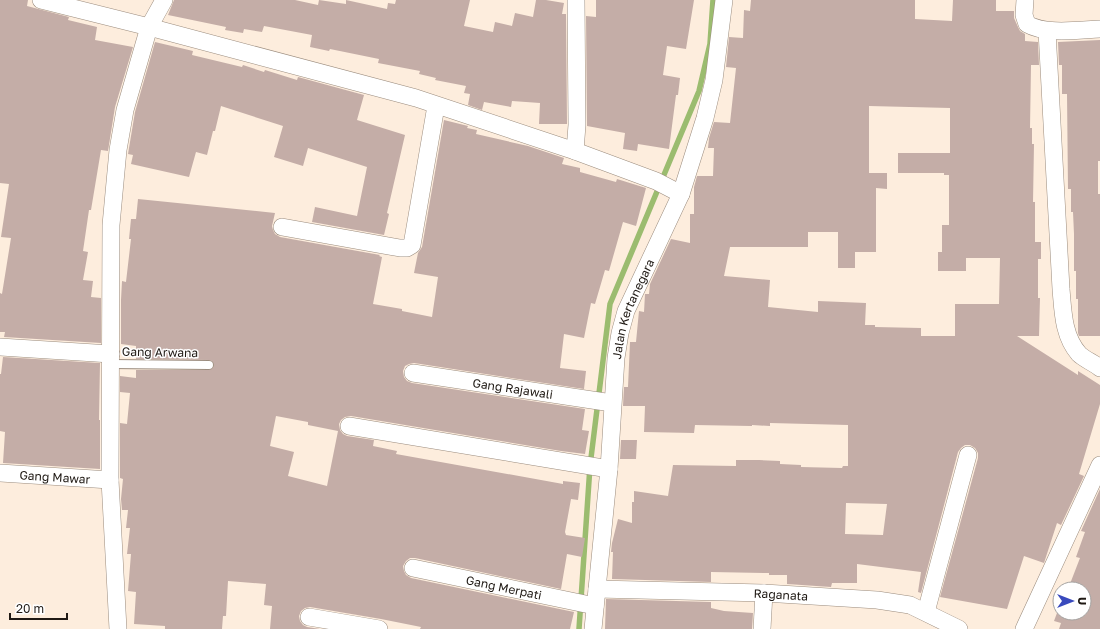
<svg xmlns="http://www.w3.org/2000/svg" width="1100" height="629" font-family="'Golos Text',sans-serif">
	<rect width="100%" height="100%" fill="#fdeddd"/>
	<g fill="none" stroke-linecap="round" stroke-linejoin="round">
		<!-- stream -->
		<path stroke="#9bbc6f" stroke-width="5.5" d="M579,629L590,466L610,304L699,91L710,44L713,0"/>
	</g>
	<!-- building -->
	<path fill="#c4ada7" fill-rule="evenodd" d="M0,0H28L27,6L69,17L68,20L97,27L95,40L133,47L115,107L108,151L101,150L91,210H89L83,251L88,252L83,280L93,281L91,297L101,298V343L4,337L5,332H0V293L2,294L11,238L1,237L9,184L0,183Z
		M174,0H295L318,5L319,0L346,4V0L387,9L388,3L395,4L396,0H470L464,26L493,32L495,22L512,26L515,13L533,17L536,0H546L564,3L562,14H566L567,124H539L540,103L512,101L511,107L484,102L482,110L468,105L470,94L464,93L466,86L435,80L436,78L419,74L420,71L378,63L379,59L330,49L329,51L310,47L312,35L264,26L262,32L244,29L243,33L225,30L226,27L168,15Z
		M596,0H694L686,49L667,46L663,75L680,78L678,95H676L669,149L638,144L637,151L623,149L625,133L587,126L586,16L596,17Z
		M751,0H915V19L952,21L953,0H996V11H1014V18L1018,27L1020,31L1025,34V41L1038,42L1039,65H1031L1030,128H1032V144H1034L1033,202H1035V242H1041V259H1038V298H1040L1039,336H1017L1078,375V371L1100,385V404L1079,474L1084,476L1061,525L1057,523L1044,563L1024,556L1007,609L940,597L978,458V453L975,448L970,445H965L961,448L958,452L921,593L918,592L921,572L857,564V583H832L831,587L787,584V575H769V573L711,572V582L612,579L613,552H611L612,543L618,519L632,523V502H634V491L668,496L673,465L736,466V460H759L780,461V464L801,465V467L842,468L843,466H848V425L770,423V426L752,425V426L695,425L694,433L644,432L645,406H623L624,387H628L630,342H636L639,311L644,312L645,294H649L650,284L671,239L690,243V214H694V187L697,176H713L714,148H708L709,138L714,122L730,123L736,68L726,67L729,37L743,38L744,10L750,11ZM869,106L950,108V153H898V173H944V175H949V225H942V252H938V271H966V258H1000L999,304H955V336H921V328L875,327V325H865L866,303L818,301V312L768,307L770,280L724,276L730,247H808V232H838V268H855V252H876V188L887,189V173H869ZM846,503L887,504L883,535L845,534Z
		M1100,40V161H1098V194H1100V336H1079L1078,333V299H1076V271H1074V234L1073,212H1071V189H1068L1067,94H1062V65H1059L1058,42Z
		M155,42L193,51L192,55L242,67L243,65L264,72L265,70L297,80L298,77L364,95L357,120L405,135L387,213L389,214L384,235L312,222L315,207L357,216L367,167L308,148L303,166L274,157L283,126L221,106L215,131H213L207,155L196,152L189,177L131,164L133,155L128,154L135,112Z
		M444,120L468,126L467,128L477,130L476,134L528,146L564,158L562,164L580,168V172L616,182L617,179L646,188L636,226L623,222L609,271L605,270L595,304L591,303L584,338L564,334L560,368L586,371L584,389L414,363L409,364L405,366L403,371L404,377L407,381L412,383L585,409L582,430L589,431L585,454L561,451L351,416L345,417L341,420L339,424L340,430L343,434L347,436L374,440L373,446L397,451L396,454L563,484V481L580,483L578,500L571,499L565,532L566,535L585,538L582,557L567,554L561,589L415,558H410L406,561L403,566L404,571L406,575L411,578L574,612L570,629H420L421,627L381,619L310,607L305,608L301,611L299,616L300,621L303,625L307,627L320,629H270L272,606L264,605L266,584L228,581L226,616H223L222,629H165V626L134,624L136,592L128,591L131,554H127L130,528H126L128,510H122L121,499L123,479L120,478V423L127,424L130,393L120,392V376L136,378V370H209L213,368L214,365L212,361L209,360L136,359V346L121,344V300L122,281L126,282L131,239H129L131,219H136L138,199L275,213L272,226L273,230L275,234L280,237L380,255L379,256L382,257L373,304L402,309V311L432,317L438,277L414,273L418,253L422,247ZM276,416L308,422V425L338,431L327,486L288,476L294,452L270,446Z
		M3,357L100,363L99,420H100V469L3,463L5,432L0,431V374H1Z
		M621,440H637L636,459H620Z
		M1100,489V629H1059L1061,623L1054,621L1060,605V613H1084V589H1066H1068L1080,558L1076,557L1085,532L1081,531Z
		M606,599L711,602V608L724,611L753,613L752,629H605Z"/>
	<g fill="none" stroke-linecap="round" stroke-linejoin="round">
		<defs>
			<path id="lane" d="M111,364L209,365"/>
			<g id="street">
				<path d="M41,0L149,27L416,98L575,151L656,181L681,194"/>
				<path d="M1025,0L1024,15L1027,24C1046,35 1078,30 1100,29"/>
				<path d="M1047,31L1061,289C1063,311 1063,336 1079,354C1084,359 1094,363 1100,368"/>
				<path d="M575,151L577,125L576,0"/>
				<path d="M282,227L400,248H407L412,245L436,106"/>
				<path d="M0,347L111,354"/>
				<path id="s1" d="M413,373L612,403"/>
				<path d="M349,426L609,469"/>
				<path id="s2" d="M0,473L110,480"/>
				<path id="s3" d="M413,568L595,606"/>
				<path id="s4" d="M597,589L764,593L877,600L910,605L959,629"/>
				<path d="M926,612L968,455"/>
				<path d="M309,617L379,629"/>
				<path d="M118,629L110,480L111,225L118,150L125,110L149,27L164,0"/>
				<path id="s5" d="M593,629L609,469L616,358L620,333L626,311L681,194L705,118L714,80L724,0"/>
				<path d="M762,629L764,593"/>
				<path d="M1024,629L1100,465"/>
			</g>
		</defs>
		<!-- lane casing -->
		<use href="#lane" stroke="#9b8c7e" stroke-width="10"/>
		<!-- street casing -->
		<use href="#street" stroke="#9b8c7e" stroke-width="18"/>
		<!-- lane -->
		<use href="#lane" stroke="#fff" stroke-width="8"/>
		<!-- street -->
		<use href="#street" stroke="#fff" stroke-width="17"/>
	</g>
	<g text-anchor="middle" dominant-baseline="central" stroke-width="3" stroke-linejoin="round" paint-order="stroke">
		<!-- street labels -->
		<g font-size="12" fill="#1f1914" stroke="#fff">
			<text stroke="none"><textPath href="#s5" startOffset="324">Jalan Kertanegara</textPath></text>
			<text transform="translate(160 352) rotate(1)">Gang Arwana</text>
			<text stroke="none"><textPath href="#s1" startOffset="101">Gang Rajawali</textPath></text>
			<text stroke="none"><textPath href="#s2" startOffset="55">Gang Mawar</textPath></text>
			<text stroke="none"><textPath href="#s3" startOffset="93">Gang Merpati</textPath></text>
			<text stroke="none"><textPath href="#s4" startOffset="184">Raganata</textPath></text>
		</g>
	</g>
	<!-- north arrow -->
	<g transform="translate(1072 601) rotate(90)"><circle r="19" fill="#ffffff" stroke="#a5a3a1"/>
	<path d="M0-3L7 15L0 10L-7 15Z" fill="#394abd"/>
	<text y="-6" font-size="11" font-weight="bold" text-anchor="middle" fill="#1f1914">U</text>
	</g>
	<!-- scale -->
	<path d="M10 613v6h57v-6" fill="none" stroke="#1f1914" stroke-width="2"/>
	<text x="16" y="613" font-size="12" fill="#1f1914" stroke="#ffffff" stroke-width="3" paint-order="stroke">20 m</text>
</svg>
